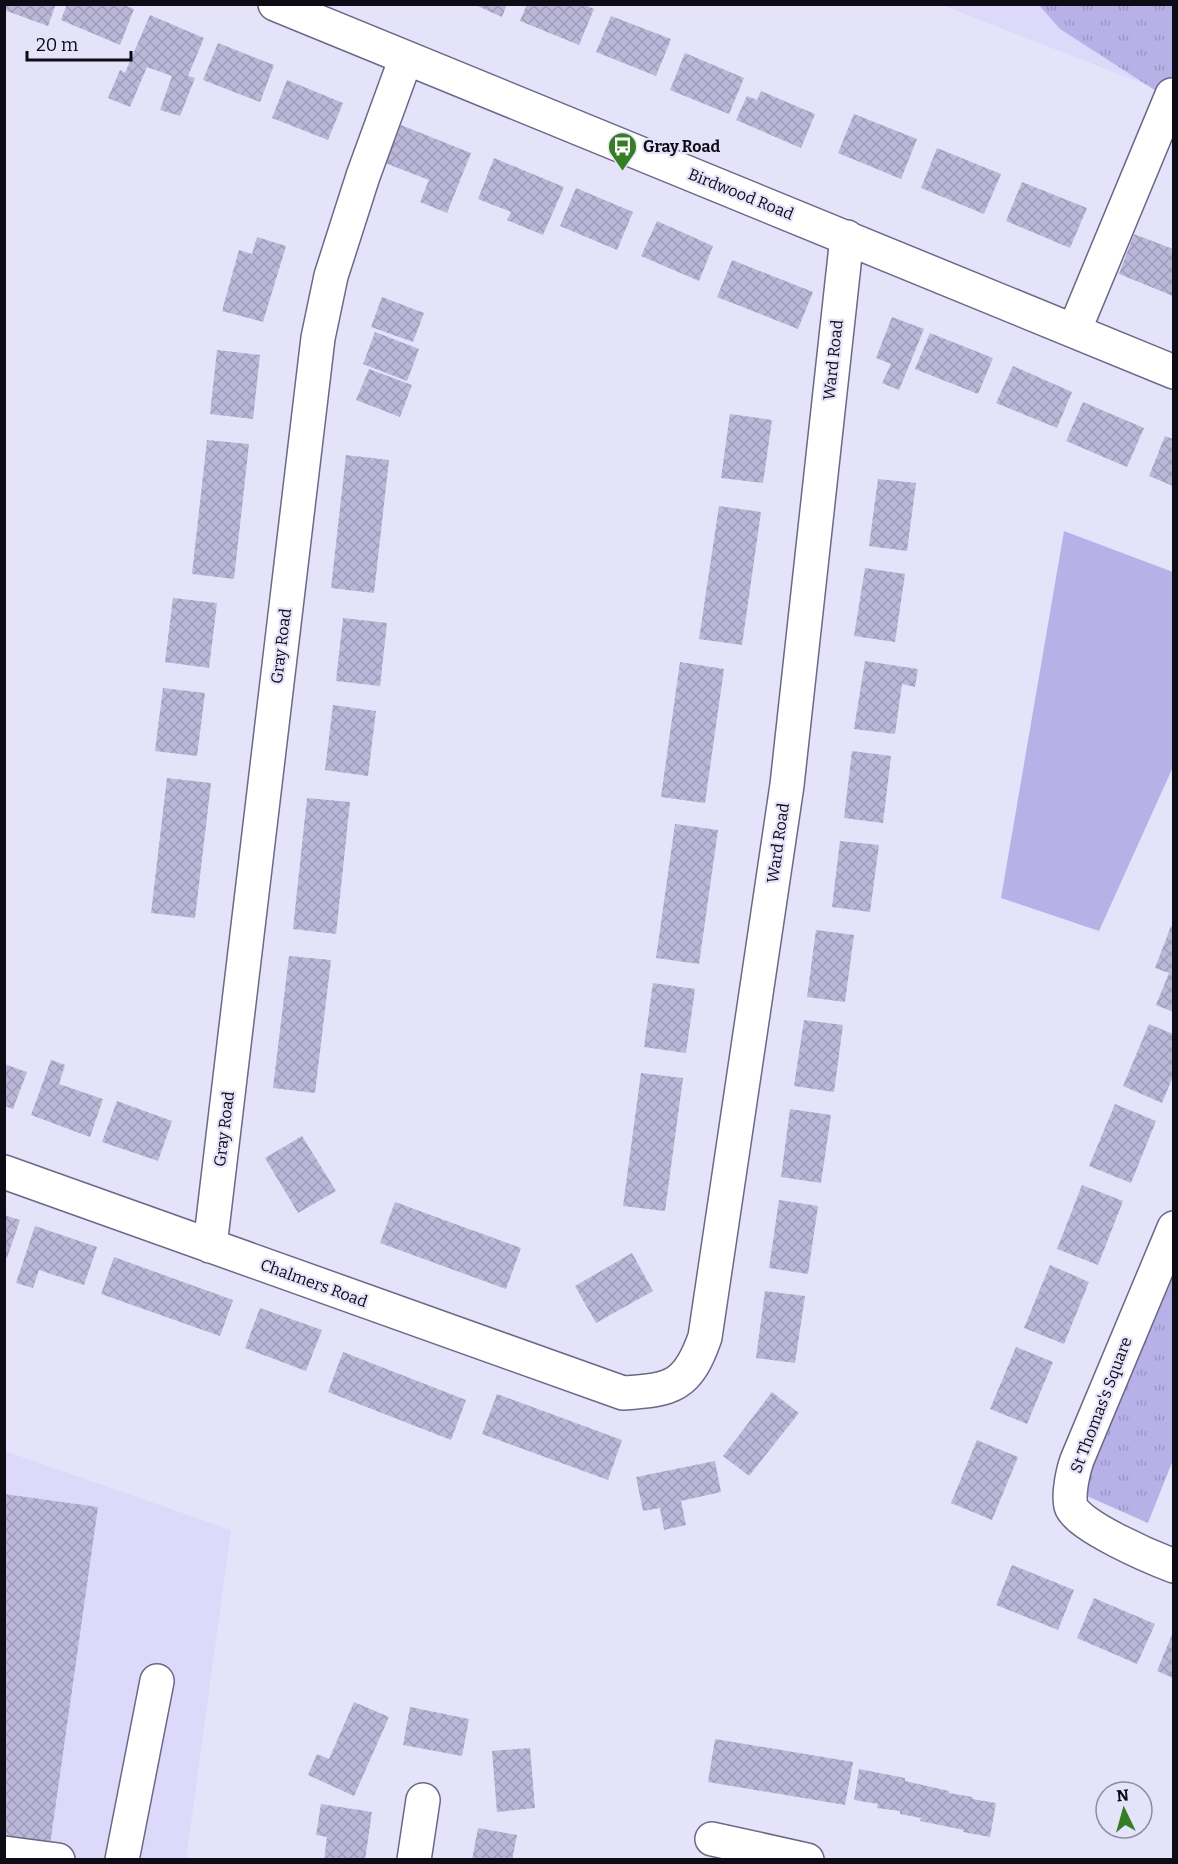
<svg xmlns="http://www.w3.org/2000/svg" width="1178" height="1864" font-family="Bitter,serif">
	<defs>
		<pattern id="grass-tufts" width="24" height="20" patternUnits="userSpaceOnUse" patternTransform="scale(1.5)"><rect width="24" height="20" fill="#b8b1e7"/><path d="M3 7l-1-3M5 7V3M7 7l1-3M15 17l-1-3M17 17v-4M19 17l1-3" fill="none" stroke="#9d97c5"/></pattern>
		<pattern id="building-cross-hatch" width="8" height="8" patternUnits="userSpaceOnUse" patternTransform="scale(1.5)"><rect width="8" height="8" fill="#bab7d9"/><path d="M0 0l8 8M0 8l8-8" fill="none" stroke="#9f9cba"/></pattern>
	</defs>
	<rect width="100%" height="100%" fill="#e5e3f9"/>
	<!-- built -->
	<path fill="#dcd9fb" d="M942,5H1173L1172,95Z
		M5,1451L231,1530L186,1859L5,1860Z"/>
	<!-- grass -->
	<path fill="url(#grass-tufts)" d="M1039,5H1173V95L1170,100L1060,29Z
		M1173,1260V1460L1148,1523L1080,1493Z"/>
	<!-- green -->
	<path fill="#b8b1e7" d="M1064,531L1173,572V767L1099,931L1001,898Z"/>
	<!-- building -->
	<path fill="url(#building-cross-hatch)" d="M4,4H56L48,26L4,10Z
		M67,4H122L134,9L120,45L61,20Z
		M473,4H507L502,17Z
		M527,4H583L594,9L579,45L520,21Z
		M150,15L204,38L188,76L195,78L180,116L160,110L172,76L147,67L130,107L108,98L120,70L125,73Z
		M611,16L671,39L656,76L596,52Z
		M218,43L274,65L260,102L203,80Z
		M685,53L744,78L729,114L670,90Z
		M287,80L343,103L328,140L272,118Z
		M761,91L815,114L801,148L736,120L747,96L757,100Z
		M854,114L917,139L901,179L838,153Z
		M401,125L471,153L447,213L420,202L429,180L385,163Z
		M937,148L1001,174L984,214L921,188Z
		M494,158L564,187L543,235L507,220L511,212L478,199Z
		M1022,182L1087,208L1070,248L1006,221Z
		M576,188L633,212L617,250L560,226Z
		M657,221L713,246L699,281L641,256Z
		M1134,234L1173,249V296L1119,274Z
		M257,237L286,246L263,322L222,311L239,250L252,254Z
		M732,260L813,292L798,329L717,297Z
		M382,297L424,313L413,342L371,327Z
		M892,317L924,329L899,390L882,383L891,364L876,358Z
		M375,332L419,349L407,381L363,364Z
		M930,333L993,358L978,394L915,369Z
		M217,350L260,355L253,419L210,414Z
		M1013,366L1072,392L1057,428L996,403Z
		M369,369L412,385L400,417L356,400Z
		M1083,402L1144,428L1127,467L1066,441Z
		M730,414L772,420L763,483L721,478Z
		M1165,436L1173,439V486L1149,476Z
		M207,440L249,444L234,579L192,574Z
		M346,455L389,460L374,593L331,588Z
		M878,479L916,483L907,551L869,546Z
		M719,506L761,512L742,645L699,639Z
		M865,568L905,574L895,642L854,636Z
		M173,598L217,603L209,668L165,662Z
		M343,618L387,623L380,686L336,681Z
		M865,661L918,669L915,687L902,684L895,734L854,729Z
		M680,662L724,669L705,803L661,797Z
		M163,688L205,693L197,756L155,751Z
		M333,705L376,711L368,776L325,770Z
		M852,751L891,756L883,823L844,818Z
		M167,778L211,783L195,918L151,913Z
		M307,798L350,802L336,934L293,929Z
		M675,824L718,830L699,964L656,958Z
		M840,841L879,845L870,912L832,907Z
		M1171,926L1173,927V1012L1156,1005L1169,973L1155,968Z
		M816,930L854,935L845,1002L807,997Z
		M289,956L331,960L315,1093L273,1088Z
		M653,983L695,989L686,1053L644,1047Z
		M804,1020L843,1025L834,1092L794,1086Z
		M1149,1024L1173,1034V1076L1162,1103L1123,1086Z
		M51,1060L65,1065L59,1084L103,1099L90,1137L31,1115Z
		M4,1064L27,1072L13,1109L4,1106Z
		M641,1073L683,1078L665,1211L623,1206Z
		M117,1101L172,1121L158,1161L102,1142Z
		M1115,1104L1156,1121L1131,1183L1089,1166Z
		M790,1109L831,1115L821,1183L781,1177Z
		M302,1136L336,1191L298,1213L265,1158Z
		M1082,1185L1123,1201L1098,1265L1057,1249Z
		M779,1200L818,1206L808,1274L769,1268Z
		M395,1202L521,1248L506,1289L380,1243Z
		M4,1215L20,1220L7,1258L4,1257Z
		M35,1226L97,1247L84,1285L39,1270L33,1288L16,1283Z
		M632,1253L653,1291L596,1323L575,1286Z
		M114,1257L233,1300L220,1336L101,1294Z
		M1050,1265L1089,1282L1064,1344L1024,1328Z
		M765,1291L805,1296L795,1363L756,1358Z
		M260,1308L322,1330L306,1371L245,1348Z
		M1016,1347L1053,1362L1027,1424L990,1409Z
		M343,1352L466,1400L451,1440L328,1392Z
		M772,1392L799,1413L749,1476L723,1456Z
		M497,1394L622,1440L608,1480L482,1434Z
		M977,1440L1018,1457L992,1520L951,1503Z
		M715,1461L721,1492L681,1501L686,1525L664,1530L660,1508L643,1511L636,1477Z
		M4,1494L98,1507L50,1845L4,1836Z
		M1012,1565L1074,1590L1058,1630L996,1605Z
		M1094,1598L1155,1624L1137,1664L1077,1638Z
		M1173,1632V1678L1157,1671Z
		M354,1702L389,1717L354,1796L308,1775L317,1754L329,1759Z
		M410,1707L469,1719L462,1756L403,1745Z
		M715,1739L853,1762L845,1805L708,1782Z
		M530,1748L535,1808L497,1812L492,1751Z
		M859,1769L905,1778V1781L949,1791V1793L973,1797L972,1799L996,1803L990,1837L963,1832L964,1830L920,1821L921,1818L900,1814V1811L877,1808L878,1804L854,1800Z
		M321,1804L372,1812L365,1860H324L327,1837L316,1835Z
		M478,1828L517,1835L512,1860H472Z"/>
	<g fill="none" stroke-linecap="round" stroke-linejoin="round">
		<defs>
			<path id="minor" d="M275,4L1174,372
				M1074,331L1172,95
				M4,1172L623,1393C673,1390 688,1386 705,1337L787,785L847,237
				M1174,1228L1077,1460C1073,1471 1068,1494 1071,1506C1077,1526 1153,1558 1174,1566
				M210,1246L318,338L331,276L363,176L406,58
				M712,1839L807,1860
				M4,1853L58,1860
				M122,1860L157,1681
				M414,1860L423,1800"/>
		</defs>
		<!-- minor casing -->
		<use href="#minor" stroke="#6c6888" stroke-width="36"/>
		<!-- minor -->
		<use href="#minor" stroke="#fff" stroke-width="33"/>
	</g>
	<!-- icons -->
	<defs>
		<symbol id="bus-pin" viewBox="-11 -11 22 30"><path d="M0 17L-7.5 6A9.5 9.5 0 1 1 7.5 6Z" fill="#357e24" stroke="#e5e3f9"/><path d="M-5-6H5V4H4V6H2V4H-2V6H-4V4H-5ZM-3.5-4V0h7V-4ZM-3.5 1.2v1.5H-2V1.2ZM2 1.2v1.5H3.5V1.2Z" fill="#fff"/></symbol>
	</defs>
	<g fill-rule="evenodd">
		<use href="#bus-pin" x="606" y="130" width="33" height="45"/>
	</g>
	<g text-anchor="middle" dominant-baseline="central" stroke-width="4.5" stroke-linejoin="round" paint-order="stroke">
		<!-- poi labels -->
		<g font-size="16" font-weight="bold" fill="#0c0b16" stroke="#e5e3f9" text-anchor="start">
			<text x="643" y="146">Gray Road</text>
		</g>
		<!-- street labels -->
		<g font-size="16" fill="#0c0b16" stroke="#e5e3f9">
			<text transform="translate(741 194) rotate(22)">Birdwood Road</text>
			<text transform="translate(833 360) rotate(-84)">Ward Road</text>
			<text transform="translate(281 646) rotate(-83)">Gray Road</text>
			<text transform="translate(778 843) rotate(-82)">Ward Road</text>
			<text transform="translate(224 1129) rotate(-83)">Gray Road</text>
			<text transform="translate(314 1283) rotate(20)">Chalmers Road</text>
			<text transform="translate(1101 1405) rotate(-69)">St Thomas's Square</text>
		</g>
	</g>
	<!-- border -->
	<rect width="1178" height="1864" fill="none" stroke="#0c0b16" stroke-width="12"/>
	<!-- north arrow -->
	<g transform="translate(1124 1810) rotate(355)"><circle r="28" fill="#e5e3f9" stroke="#8e8d9e" stroke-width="1.5"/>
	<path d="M0-4.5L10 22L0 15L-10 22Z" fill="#357e24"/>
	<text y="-9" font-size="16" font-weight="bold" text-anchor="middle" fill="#0c0b16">N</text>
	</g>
	<!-- scale -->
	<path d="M27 51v9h104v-9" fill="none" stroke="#0c0b16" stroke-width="3"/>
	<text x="36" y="51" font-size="18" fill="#0c0b16" stroke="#e5e3f9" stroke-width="4.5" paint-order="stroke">20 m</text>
</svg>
